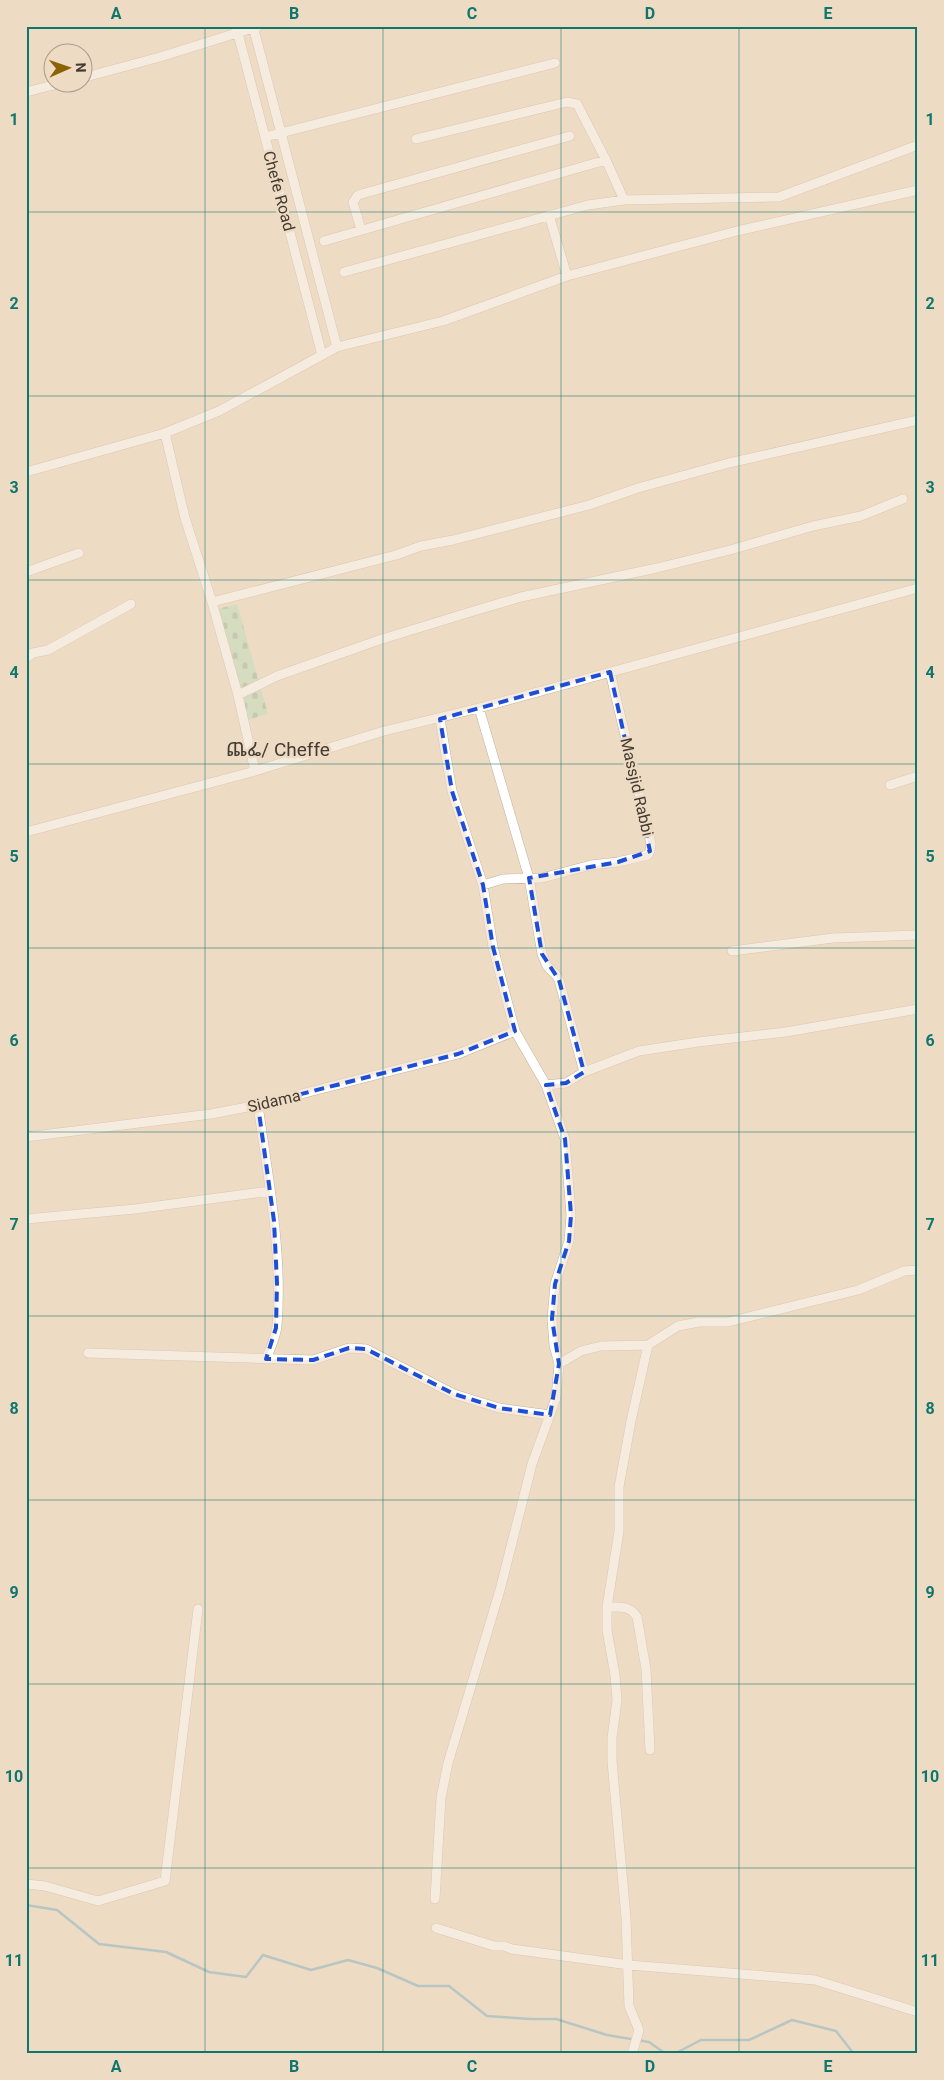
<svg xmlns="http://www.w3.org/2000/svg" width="944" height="2080" font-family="Roboto,'Noto Sans Ethiopic',sans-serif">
	<defs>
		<pattern id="cemetery-stones" width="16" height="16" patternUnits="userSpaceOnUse" patternTransform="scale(1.25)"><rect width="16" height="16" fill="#b6ddba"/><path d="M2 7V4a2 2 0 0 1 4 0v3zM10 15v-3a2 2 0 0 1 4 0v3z" fill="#96b498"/></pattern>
	</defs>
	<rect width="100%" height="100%" fill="#eedbc4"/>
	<!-- cemetery -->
	<path fill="url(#cemetery-stones)" d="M237,604L268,714L247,720L218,609Z"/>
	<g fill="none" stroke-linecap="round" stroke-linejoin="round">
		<!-- stream -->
		<path stroke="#73aec1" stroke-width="2.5" d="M26,1905L57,1910L99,1944L166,1952L209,1972L246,1977L263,1955L311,1970L348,1960L377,1968L418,1986H449L487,2016L531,2019H556L607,2035L649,2042L666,2054
			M674,2054L701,2040H749L792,2020L836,2031L854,2054"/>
		<defs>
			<path id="minor" d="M236,26L322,355
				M253,26L337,347
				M82,78L160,57L259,26
				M26,92L65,82
				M265,137L555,63
				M416,139L567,102L577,104L606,160L624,200
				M549,215L567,276
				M361,230L353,202L358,195L570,136
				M324,241L606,160
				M344,272L588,205L624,200L779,197L918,145
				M165,433L185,518L212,602L238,695L255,771
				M26,472L165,433L219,411L337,347L443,321L567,276L737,231L918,190
				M26,572L79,553
				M212,602L396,555L421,546L453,540L589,505L638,488L729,463L918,420
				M26,658L33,653L48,650L131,604
				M238,695L277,676L379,640L477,610L521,597L657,568L730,550L813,526L861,516L903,499
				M479,708L529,878L542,954L547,966L556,975L559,980L584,1072
				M890,785L918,776
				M26,832L255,771L384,731L479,708L918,588
				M483,885L503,879L542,878L591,865L618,862L648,855L650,851L651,844L610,672
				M732,951L833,938L918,935
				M546,1085L566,1083L584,1072L639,1051L698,1042L786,1032L918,1009
				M258,1105C268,1177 283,1254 277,1326C276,1337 270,1349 266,1359
				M26,1137L211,1114L258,1105L458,1054L515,1031
				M26,1219L135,1209L270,1191
				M88,1353L313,1360L349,1348L366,1349L454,1394L499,1408L550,1415
				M559,1364L581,1351L601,1346L648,1345L678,1326L699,1322H728L858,1290L904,1271L918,1270
				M607,1607C619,1607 630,1605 637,1617L646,1669L650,1750
				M26,1884L45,1886L98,1901L165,1881L198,1609
				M435,1899L441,1798L448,1763L500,1590L532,1464L556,1398L559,1364L554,1345L552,1319L555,1284L569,1241L571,1215L565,1139L546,1085L515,1031L493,947L483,885L452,791L440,719
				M436,1928L494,1946H504L512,1949L629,1965L815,1980L918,2012
				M632,2054L639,2030L629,2006L626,1918L612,1761V1738L617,1700L615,1675L607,1630V1607L619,1531V1487L631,1421L648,1345"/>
		</defs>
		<!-- minor casing -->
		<use href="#minor" stroke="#c4b19b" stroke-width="10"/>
		<!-- minor -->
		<use href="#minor" stroke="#fff" stroke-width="9"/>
	</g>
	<!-- marked area -->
	<path d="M0 0H944V2080H0ZM610,672L650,851L618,862L529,878L542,954L559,980L584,1072L566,1083L546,1085L565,1139L571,1215L569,1241L555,1284L552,1319L559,1364L550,1415L499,1408L454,1394L366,1349L349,1348L313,1360L266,1359L276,1328L277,1283L274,1221L258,1105L458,1054L515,1031L493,947L483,885L452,791L440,719Z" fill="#eedbc4" fill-opacity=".55" fill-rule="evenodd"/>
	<path fill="none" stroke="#1d4ed8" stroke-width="4" stroke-dasharray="10 6" stroke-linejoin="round" d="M610,672L650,851L618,862L529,878L542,954L559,980L584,1072L566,1083L546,1085L565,1139L571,1215L569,1241L555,1284L552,1319L559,1364L550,1415L499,1408L454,1394L366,1349L349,1348L313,1360L266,1359L276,1328L277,1283L274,1221L258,1105L458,1054L515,1031L493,947L483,885L452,791L440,719Z"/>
	<!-- grid -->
	<path fill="none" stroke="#0f766e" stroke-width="1" stroke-opacity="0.55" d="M205,26V2054M383,26V2054M561,26V2054M739,26V2054M26,212H918M26,396H918M26,580H918M26,764H918M26,948H918M26,1132H918M26,1316H918M26,1500H918M26,1684H918M26,1868H918"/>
	<g text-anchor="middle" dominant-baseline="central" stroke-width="5" stroke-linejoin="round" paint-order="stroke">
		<!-- street labels -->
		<g font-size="16" fill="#433b32" stroke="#eedbc4">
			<text transform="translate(279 191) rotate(75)">Chefe Road</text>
			<text transform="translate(637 787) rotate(77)">Massjid Rabbi</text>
			<text transform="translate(274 1101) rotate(-13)">Sidama</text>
		</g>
		<!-- quarter labels -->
		<g font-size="19" fill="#433b32" stroke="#eedbc4">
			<text x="278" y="749">ጨፌ/ Cheffe</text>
		</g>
	</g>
	<!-- border -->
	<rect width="944" height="2080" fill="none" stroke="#eedbc4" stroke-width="55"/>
	<!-- north arrow -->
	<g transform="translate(68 68) rotate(88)"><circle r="24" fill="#eedbc4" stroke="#aa9b8a"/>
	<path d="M0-4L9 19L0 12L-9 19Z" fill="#8b6204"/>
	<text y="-8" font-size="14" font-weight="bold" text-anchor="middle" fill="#433b32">N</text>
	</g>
	<rect x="28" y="28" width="888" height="2024" fill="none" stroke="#0f766e" stroke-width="2"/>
	<g font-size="16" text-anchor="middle" font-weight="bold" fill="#0f766e">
		<text x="116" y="19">A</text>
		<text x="294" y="19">B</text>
		<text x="472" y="19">C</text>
		<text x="650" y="19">D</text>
		<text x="828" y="19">E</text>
		<text x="14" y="125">1</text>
		<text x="930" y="125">1</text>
		<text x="14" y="309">2</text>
		<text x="930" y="309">2</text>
		<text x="14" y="493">3</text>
		<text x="930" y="493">3</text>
		<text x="14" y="678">4</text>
		<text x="930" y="678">4</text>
		<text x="14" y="862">5</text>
		<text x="930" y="862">5</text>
		<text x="14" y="1046">6</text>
		<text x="930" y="1046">6</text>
		<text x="14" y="1230">7</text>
		<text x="930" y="1230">7</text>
		<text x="14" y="1414">8</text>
		<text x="930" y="1414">8</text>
		<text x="14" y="1598">9</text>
		<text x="930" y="1598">9</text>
		<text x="14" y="1782">10</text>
		<text x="930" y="1782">10</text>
		<text x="14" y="1966">11</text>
		<text x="930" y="1966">11</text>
		<text x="116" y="2072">A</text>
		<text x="294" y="2072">B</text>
		<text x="472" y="2072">C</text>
		<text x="650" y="2072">D</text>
		<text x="828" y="2072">E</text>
	</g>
</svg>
